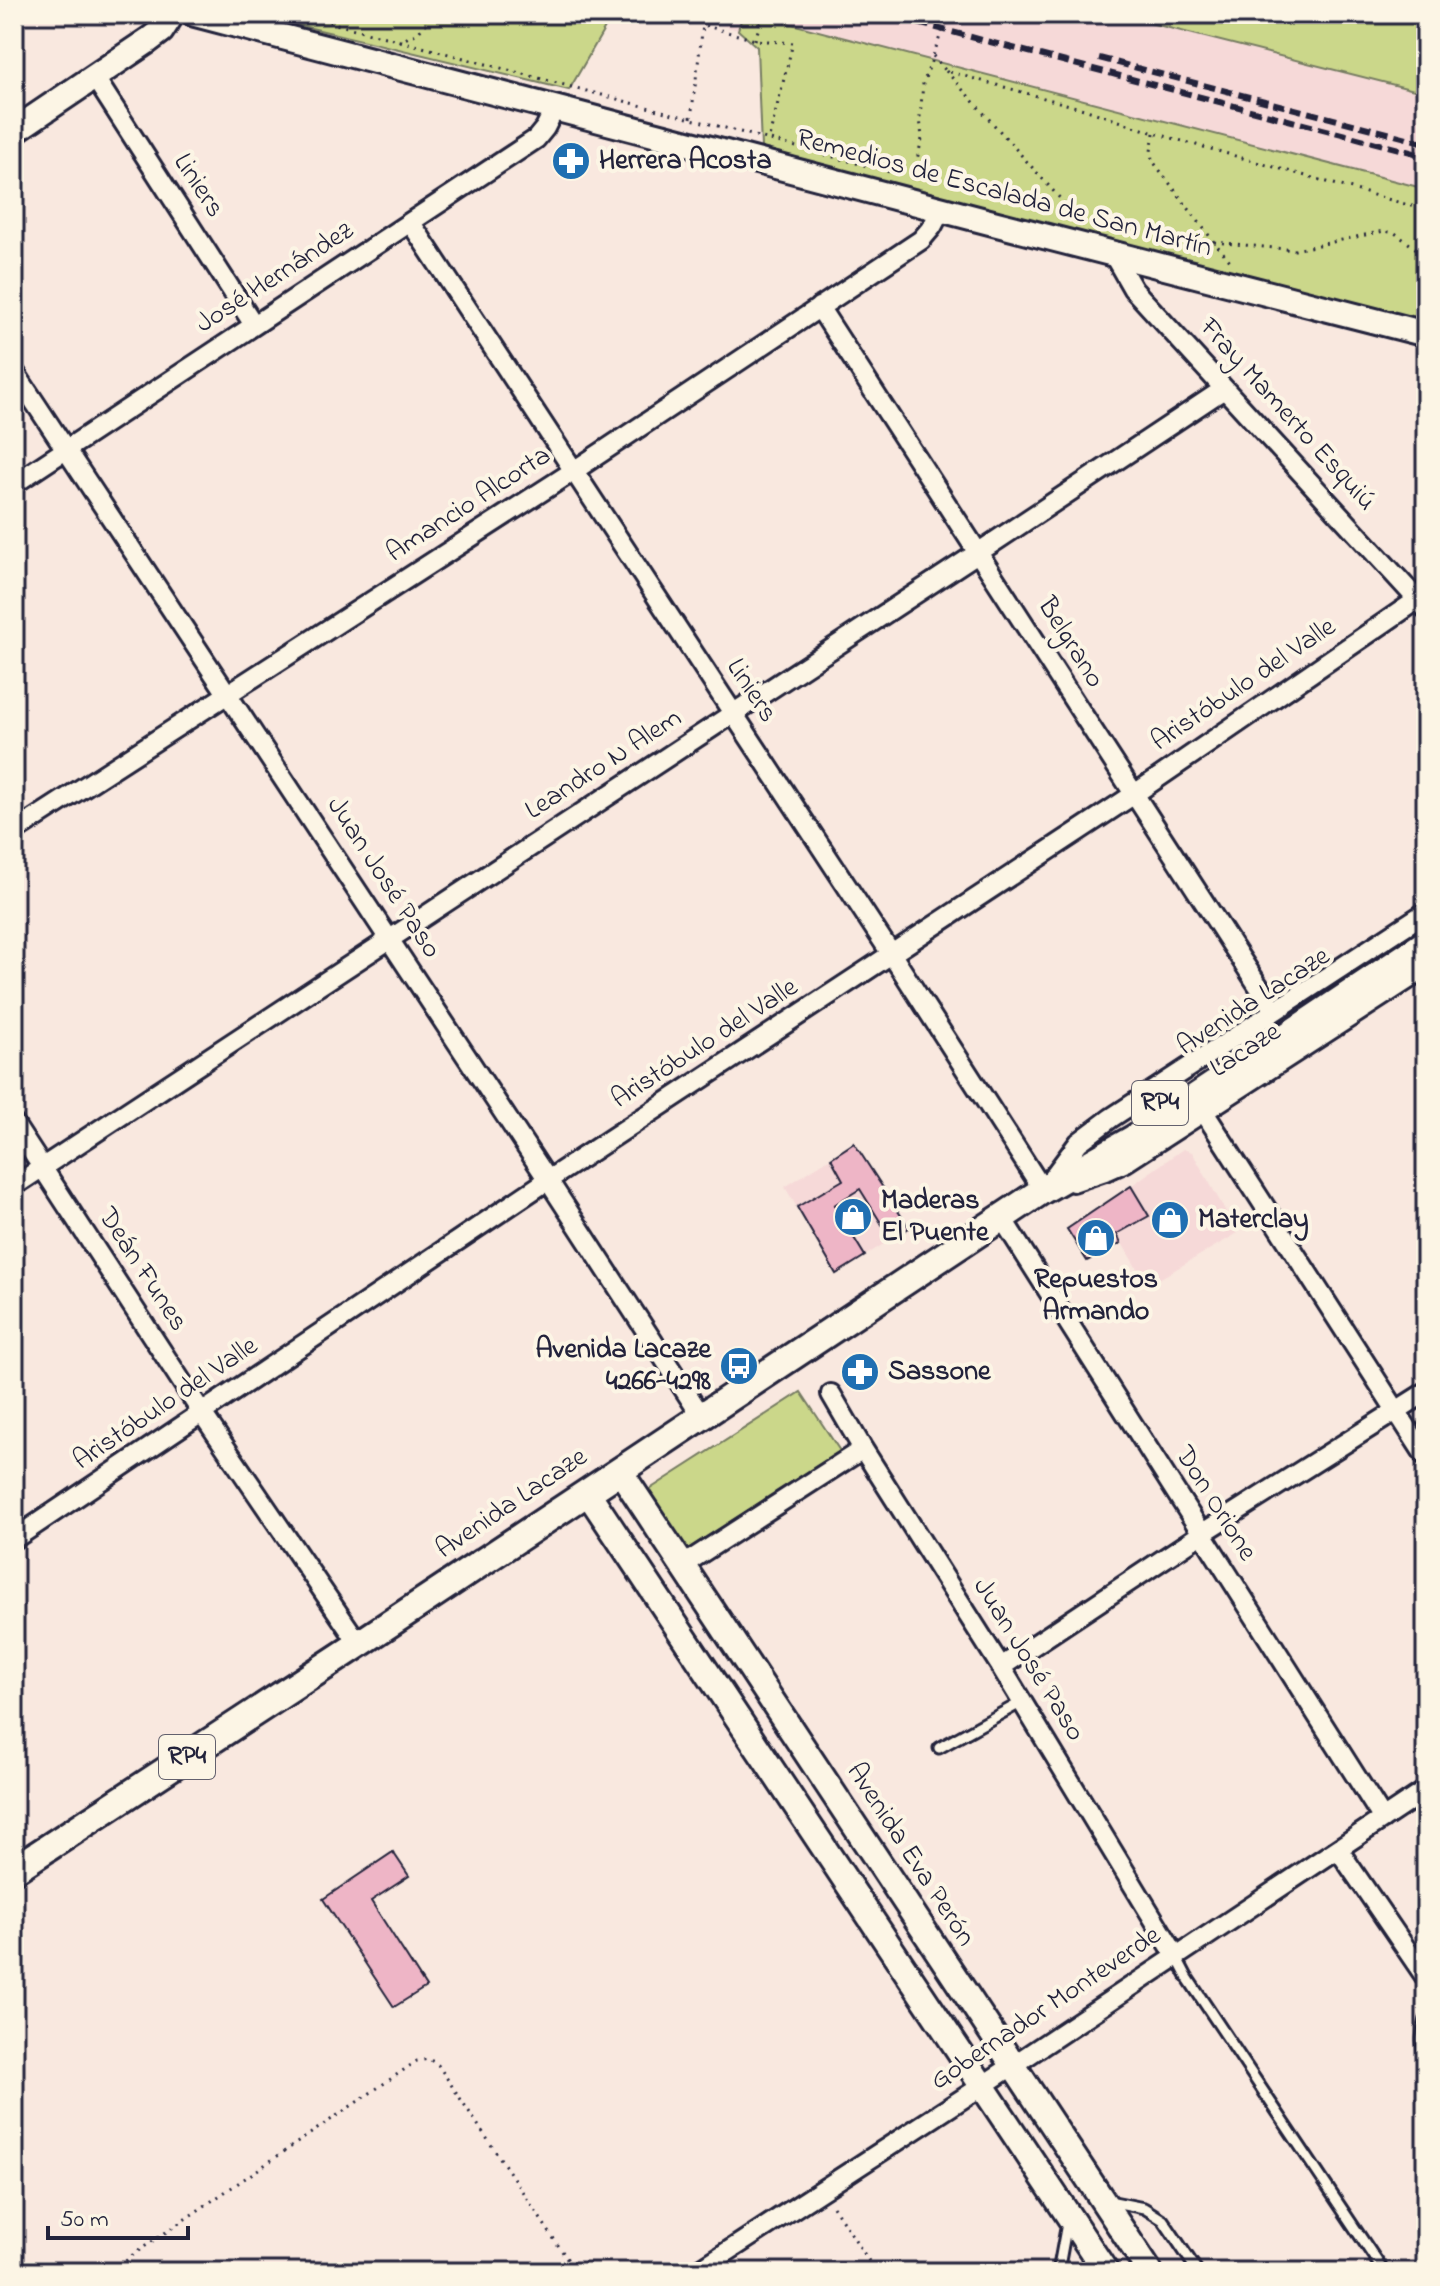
<svg xmlns="http://www.w3.org/2000/svg" width="1440" height="2286" font-family="'Indie Flower',sans-serif">
	<rect width="100%" height="100%" fill="#f9e8df"/>
	<filter id="ink" filterUnits="userSpaceOnUse"><feTurbulence type="fractalNoise" baseFrequency=".0125" numOctaves="2"/><feDisplacementMap in="SourceGraphic" scale="16" xChannelSelector="R" yChannelSelector="G"/><feConvolveMatrix kernelMatrix="1 2 1 2 8 2 1 2 1" color-interpolation-filters="sRGB"/></filter>
	<g filter="url(#ink)">
		<!-- built -->
		<path fill="#f6d9d8" d="M677,14H743L738,30Z
			M753,14H1114L1426,93V189Z
			M854,1143L909,1228L836,1274L785,1187Z
			M1183,1149L1192,1152L1238,1233L1147,1286L1101,1207Z"/>
		<!-- green -->
		<path fill="#cbd78a" stroke="#767c62" stroke-width="2" d="M253,14H613L569,90Z
			M743,14H753L1426,189V325L761,148L757,47L738,30Z
			M1114,14H1426V93Z
			M801,1392L840,1451L686,1550L647,1491Z"/>
		<!-- building -->
		<path fill="#eeb5c6" stroke="#22223b" stroke-width="2" d="M854,1143L909,1228L891,1239L860,1189L834,1205L865,1256L836,1274L797,1207L843,1180L831,1158Z
			M1131,1186L1149,1216L1117,1234L1121,1243L1087,1261L1067,1229Z
			M393,1852L409,1876L371,1901L426,1987L394,2007L323,1899Z"/>
		<g fill="none" stroke-linecap="round" stroke-linejoin="round">
			<defs>
				<path id="lane" d="M939,1748L1022,1702
					M1176,1956L1187,1977L1384,2272
					M1426,2019C1423,2031 1419,2043 1426,2054
					M1109,2201L1144,2208L1163,2220L1198,2272
					M1058,2272L1067,2223"/>
				<path id="street" d="M95,78L254,325
					M411,223L892,955L1043,1190
					M1113,254L1133,289L1426,609
					M819,307C972,541 1122,776 1274,1010
					M14,371L548,1180L702,1417
					M14,484L536,139L545,128L555,108
					M14,832L575,470L921,240L932,227L941,210
					M1204,1112L1426,1457
					M14,1124L202,1413L359,1644
					M1073,1182L1108,1170L1126,1162L1426,968
					M1047,1185L1079,1142L1111,1118L1426,912
					M14,1186L979,552L1224,389
					M1002,1218L1383,1819
					M831,1394L863,1449L1001,1667L1176,1956
					M14,1539L548,1180L1133,795L1426,594
					M683,1565L863,1449
					M1001,1667L1201,1534L1426,1392
					M1338,1849L1426,1978
					M696,2272L982,2086L1426,1790"/>
				<path id="secondary" d="M195,14L997,224L1426,334
					M14,131L149,40L161,31L172,14
					M620,1471L1150,2272
					M588,1493L1106,2272"/>
				<path id="primary" d="M14,1870L359,1644L1043,1190L1133,1139L1426,943"/>
			</defs>
			<!-- lane casing -->
			<use href="#lane" stroke="#22223b" stroke-width="15"/>
			<!-- street casing -->
			<use href="#street" stroke="#22223b" stroke-width="24"/>
			<!-- secondary casing -->
			<use href="#secondary" stroke="#22223b" stroke-width="30"/>
			<!-- primary casing -->
			<use href="#primary" stroke="#22223b" stroke-width="32"/>
			<!-- path -->
			<path stroke="#22223b" stroke-width="3" stroke-dasharray="2 6" stroke-linecap="butt" d="M298,14L400,41L418,33L434,14
				M755,40L763,14
				M400,41L901,175
				M933,56L946,71L1084,109L1154,133L1426,210
				M946,71L1082,223
				M691,118L703,25L755,40L793,43L769,138
				M1154,133L1151,151L1152,160L1214,242L1231,262
				M912,180L922,139L920,117L923,84L948,14
				M1214,242L1295,250L1384,231L1395,233L1426,256
				M833,2206L876,2272
				M114,2272L131,2256L417,2061L429,2059L438,2065L576,2272"/>
			<!-- lane -->
			<use href="#lane" stroke="#fcf5e5" stroke-width="9"/>
			<!-- street -->
			<use href="#street" stroke="#fcf5e5" stroke-width="18"/>
			<!-- secondary -->
			<use href="#secondary" stroke="#fcf5e5" stroke-width="24"/>
			<!-- primary -->
			<use href="#primary" stroke="#fcf5e5" stroke-width="26"/>
			<!-- rail -->
			<path stroke="#22223b" stroke-width="6" stroke-dasharray="12 6" stroke-linecap="butt" d="M883,14L1426,156
				M1099,58L1426,143"/>
		</g>
	</g>
	<!-- icons -->
	<defs>
		<symbol id="pharmacy-disc" viewBox="-11 -11 22 22"><circle r="9.5" fill="#1f6fb2" stroke="#fcf5e5"/><path d="M-2-6h4v4h4v4h-4v4h-4v-4h-4v-4h4Z" fill="#fff"/></symbol>
		<symbol id="shop-disc" viewBox="-11 -11 22 22"><circle r="9.5" fill="#1f6fb2" stroke="#fcf5e5"/><path d="M-5-2.5h2.3a2.7 3.5 0 0 1 5.4 0H5L5.5 6h-11ZM-1.5-2.5h3a1.5 2.3 0 0 0-3 0Z" fill="#fff"/></symbol>
		<symbol id="bus-disc" viewBox="-11 -11 22 22"><circle r="9.5" fill="#1f6fb2" stroke="#fcf5e5"/><path d="M-5-6H5V4H4V6H2V4H-2V6H-4V4H-5ZM-3.5-4V0h7V-4ZM-3.5 1.2v1.5H-2V1.2ZM2 1.2v1.5H3.5V1.2Z" fill="#fff"/></symbol>
	</defs>
	<g fill-rule="evenodd">
		<use href="#pharmacy-disc" x="549" y="139" width="44" height="44"/>
		<use href="#shop-disc" x="831" y="1195" width="44" height="44"/>
		<use href="#shop-disc" x="1148" y="1198" width="44" height="44"/>
		<use href="#shop-disc" x="1074" y="1216" width="44" height="44"/>
		<use href="#bus-disc" x="717" y="1344" width="44" height="44"/>
		<use href="#pharmacy-disc" x="838" y="1350" width="44" height="44"/>
	</g>
	<g text-anchor="middle" dominant-baseline="central" stroke-width="8" stroke-linejoin="round" paint-order="stroke">
		<!-- shield labels -->
		<g fill="#fcf5e5" stroke="#63616e" stroke-width="2">
			<rect x="1132" y="1081" width="56" height="44" rx="6"/>
			<rect x="159" y="1735" width="56" height="44" rx="6"/>
		</g>
		<g font-size="26" font-weight="bold" fill="#22223b">
			<text x="1160" y="1103">RP4</text>
			<text x="187" y="1757">RP4</text>
		</g>
		<!-- poi labels -->
		<g font-size="28" font-weight="bold" fill="#22223b" stroke="#fcf5e5" text-anchor="start">
			<text x="599" y="161">Herrera Acosta</text>
			<text x="881" y="1201">Maderas<tspan x="881" dy="32">El Puente</tspan></text>
			<text x="1198" y="1220">Materclay</text>
			<text x="1096" y="1280" text-anchor="middle">Repuestos<tspan x="1096" dy="32">Armando</tspan></text>
			<text x="711" y="1350" text-anchor="end">Avenida Lacaze<tspan x="711" dy="32">4266-4298</tspan></text>
			<text x="888" y="1372">Sassone</text>
		</g>
		<!-- street labels -->
		<g font-size="28" fill="#22223b" stroke="#fcf5e5">
			<text transform="translate(198 186) rotate(57)">Liniers</text>
			<text transform="translate(1004 194) rotate(15)">Remedios de Escalada de San Martín</text>
			<text transform="translate(275 278) rotate(-33)">José Hernández</text>
			<text transform="translate(1287 415) rotate(48)">Fray Mamerto Esquiú</text>
			<text transform="translate(469 505) rotate(-33)">Amancio Alcorta</text>
			<text transform="translate(1070 643) rotate(58)">Belgrano</text>
			<text transform="translate(1244 685) rotate(-34)">Aristóbulo del Valle</text>
			<text transform="translate(751 691) rotate(57)">Liniers</text>
			<text transform="translate(604 765) rotate(-33)">Leandro N Alem</text>
			<text transform="translate(383 878) rotate(57)">Juan José Paso</text>
			<text transform="translate(1254 1002) rotate(-33)">Avenida Lacaze</text>
			<text transform="translate(705 1044) rotate(-33)">Aristóbulo del Valle</text>
			<text transform="translate(1246 1051) rotate(-33)">Lacaze</text>
			<text transform="translate(142 1270) rotate(57)">Deán Funes</text>
			<text transform="translate(166 1404) rotate(-34)">Aristóbulo del Valle</text>
			<text transform="translate(512 1504) rotate(-34)">Avenida Lacaze</text>
			<text transform="translate(1215 1504) rotate(58)">Don Orione</text>
			<text transform="translate(1028 1660) rotate(58)">Juan José Paso</text>
			<text transform="translate(910 1855) rotate(57)">Avenida Eva Perón</text>
			<text transform="translate(1046 2009) rotate(-34)">Gobernador Monteverde</text>
		</g>
	</g>
	<!-- margin -->
	<rect width="1440" height="2286" fill="none" stroke="#fcf5e5" stroke-width="48"/>
	<rect x="24" y="24" width="1392" height="2238" fill="none" stroke="#22223b" stroke-width="3" filter="url(#ink)"/>
	<!-- scale -->
	<path d="M48 2226v12h140v-12" fill="none" stroke="#22223b" stroke-width="4"/>
	<text x="60" y="2226" font-size="24" fill="#22223b" stroke="#fcf5e5" stroke-width="6" paint-order="stroke">50 m</text>
</svg>
